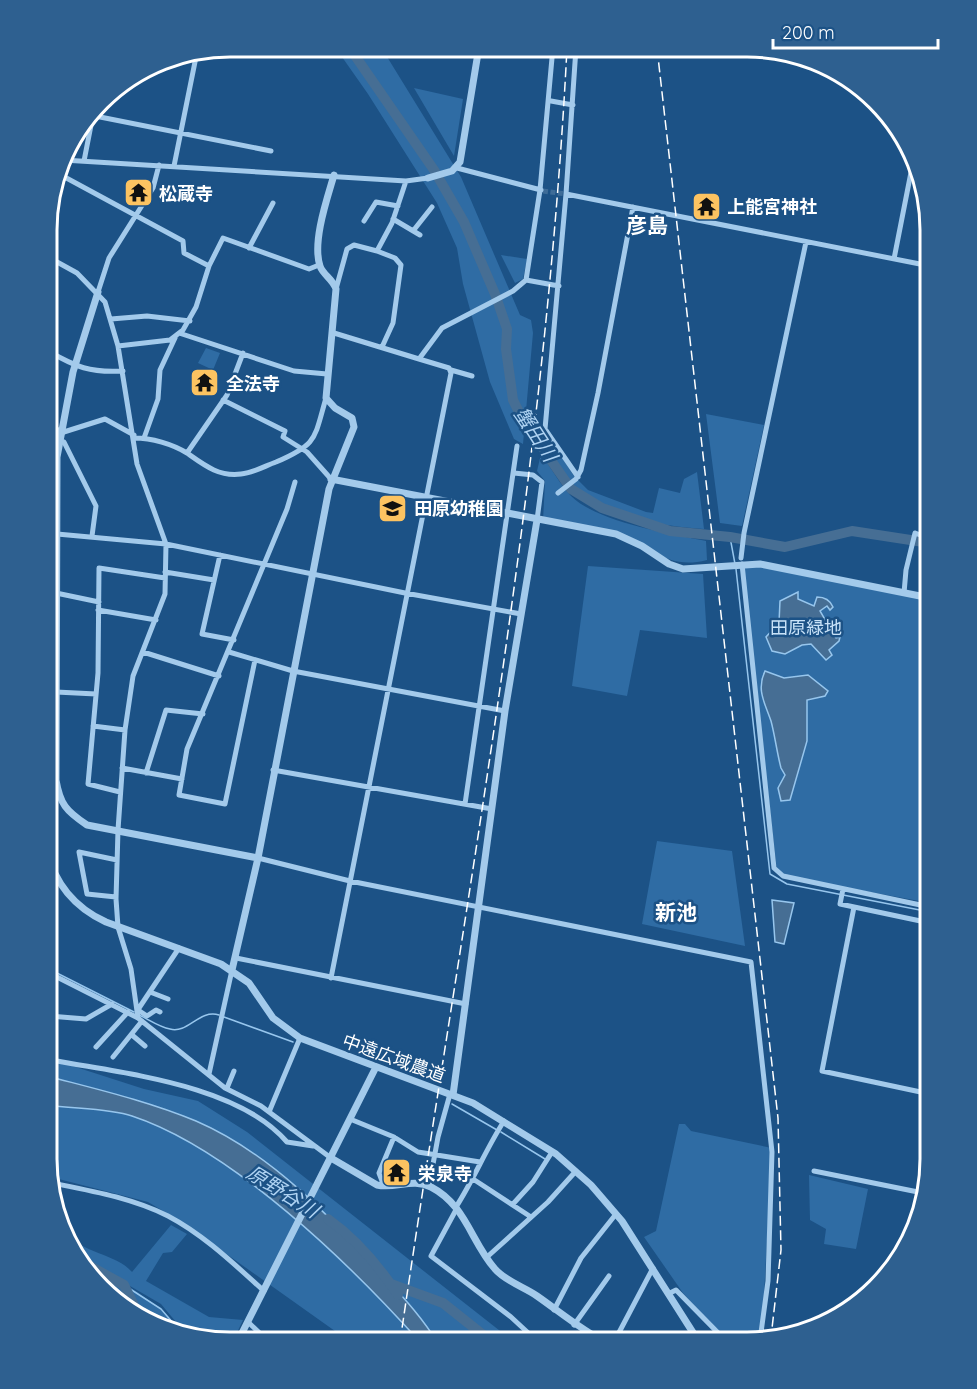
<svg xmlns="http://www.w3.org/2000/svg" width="977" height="1389" font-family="Quicksand,'Noto Sans JP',sans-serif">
	<rect width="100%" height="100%" fill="#1c5286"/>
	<!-- green -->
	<path fill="#2f6ca4" d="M335,47H381L461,177L520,315L531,320L533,333L523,444L514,439L490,382L463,284L457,248L437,203L368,94Z
		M414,88L463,99L454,156Z
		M501,255L527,259L523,279L515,283Z
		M206,348L220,353L213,370L198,363Z
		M706,414L764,425L742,526L720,523Z
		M537,428H542L574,476L588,490L646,512L653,513L659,488L680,493L684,479L697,472L704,529C662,526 615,518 580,493C568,484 560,469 552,456C546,448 537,438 537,428Z
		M541,454C551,468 560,484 571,496C597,522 671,534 706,541L707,560C668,570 654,548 621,536C597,527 568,526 543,521L545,481L537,471Z
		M742,564L930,598V903L783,876L777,871Z
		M588,566L703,574L707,638L640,630L627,696L572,686Z
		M657,841L732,851L745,946L642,924Z
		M47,1055L57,1061L144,1089L198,1101L247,1132L514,1342L349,1341L180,1221L148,1202L51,1177L47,1160Z
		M679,1124H685L691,1131L772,1148L763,1314L758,1340L728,1342L683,1293L644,1237L656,1231Z
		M809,1175L868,1189L856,1249L824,1244L826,1229L810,1220Z
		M171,1225L187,1234L172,1252L163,1253L146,1281L209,1317L243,1320L233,1341H206L186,1334L161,1304L80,1257L65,1240L63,1230C83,1255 116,1253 132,1272Z
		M88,1266C121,1280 160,1303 182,1332L128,1311Z"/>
	<!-- water -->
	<path fill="#466e94" stroke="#97c6ed" stroke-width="1.5" d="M798,592V599L814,606L817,597C825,597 830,600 833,607L830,610L827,606L820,611L827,623L835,619L839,625L831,631L836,638L840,637L839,641L829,650L832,655L826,660L811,644L802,645L785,654L772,651L766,637L779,623L780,601Z
		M765,671L784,678L808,675L828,691L825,696L807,700V741L790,800L781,801L778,788L785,775L781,768C777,753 775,736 771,721C765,703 756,690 765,671Z
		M772,900L794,903L784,944L775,942Z
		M47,1076C96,1089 148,1101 196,1121C270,1153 329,1215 382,1274C401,1295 422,1317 437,1342H420C350,1264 232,1149 132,1116C108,1108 73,1109 47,1105Z"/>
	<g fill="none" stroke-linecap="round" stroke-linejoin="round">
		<!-- stream -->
		<path stroke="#97c6ed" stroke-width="1.5" d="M730,537L735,564
			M736,569L770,874L787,884L930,912
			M47,968L134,1012
			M139,1015C148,1019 159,1027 170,1029C188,1034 199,1009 219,1015
			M224,1017L293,1042
			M452,1104L497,1130
			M501,1132L545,1159
			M124,1285L161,1309L180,1331"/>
		<!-- river -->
		<path stroke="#466e94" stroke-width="10" d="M349,47L434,170L464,222L495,294L507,329L506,349L513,400L523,420L571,489L602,508L670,531L730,537L785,547L852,531L930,543
			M328,1219C356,1239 379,1266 398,1295
			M86,1264L124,1285L139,1316
			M391,1284L443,1303L492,1342"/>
		<!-- minor-tunnel -->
		<path stroke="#3e6c98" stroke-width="5" stroke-dasharray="5 2.5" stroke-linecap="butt" d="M543,191L566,194"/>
		<!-- minor -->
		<path stroke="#a3caeb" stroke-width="5" d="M576,48L566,194L545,429L578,477
			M551,101L573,105
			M90,115L271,151
			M63,160L406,181L428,178
			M84,161L94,110
			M174,166L197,52
			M457,168L541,190
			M59,174L183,241L184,253L209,266
			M566,194L930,266
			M393,219L420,235
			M48,220L60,175
			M364,221L376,202L398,206
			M413,231L432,207
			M249,248L273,203
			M377,251L395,258L401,265L393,323L382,347
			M48,257L77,273L105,302L118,346L137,464L166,544L165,594L133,676L125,730L118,830L116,899L118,927L131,969L138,1018
			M894,259L914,157
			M526,280L559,286
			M336,289L347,249L354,245L377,251L392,223L406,181
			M98,292L109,258L153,188L159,165
			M111,319L147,316L190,321
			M179,333L294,371L327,374
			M334,333L419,359L442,328L513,291L526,280L540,190L553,47
			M118,346L170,340L183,330L196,307L209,266L223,238L309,269L319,265
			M48,351C76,367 90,373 123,371
			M451,370L472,376
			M223,400L285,431L283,437L307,452L331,479
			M48,421L60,432
			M48,437L105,419L134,435
			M134,438C152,438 172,444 187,453C204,465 219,477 241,474C253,473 265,466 276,462C318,444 314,439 326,398
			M144,438L158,399L160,370L175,338
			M59,441L64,442L96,506L92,536
			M187,453L227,395L243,353
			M514,473L533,475L542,482L537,520
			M558,493L576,479L581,470L598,393L633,207
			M48,527L57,528
			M57,534L166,544L405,593L521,614
			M220,555L202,634L234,640
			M741,558L744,533L806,242
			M742,564L774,868L783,876L930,907
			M165,572L214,580
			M56,593L99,602
			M904,593L906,570L915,533L923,536L930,503
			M98,610L156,620
			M143,652L219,676
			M229,652L293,671L505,711
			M255,660L225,804L179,795L187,749L287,509L295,482
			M56,692L96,694
			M93,726L125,730
			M122,768L182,779
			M273,770L492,809
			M146,773L166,710L203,714
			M120,792L88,784L98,673L99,568L165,578
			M465,804L517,446
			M258,858L350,881L751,962L772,1152L768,1281L760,1340
			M843,889L840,904L930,923
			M116,897L87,894L79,852L117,860
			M854,907L822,1071L930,1094
			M236,958L466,1004
			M47,972L138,1018L225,1088L261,1106L331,1158
			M331,978L451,373L449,368L419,359
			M150,992L168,999
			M138,1010L147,1016L156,1010L160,1012
			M137,1011L179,948
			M132,1035L145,1046
			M47,1040L49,1016L86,1019L112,1004
			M96,1047L128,1012
			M47,1056L57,1061C127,1074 238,1085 287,1142L313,1146
			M113,1057L142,1021
			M209,1074L232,970
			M227,1088L234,1071
			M269,1112L300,1038
			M350,1119L394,1137L418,1152L480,1162
			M814,1171L923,1193
			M473,1179L531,1217
			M52,1183C92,1191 132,1198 168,1216C204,1235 234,1264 264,1291
			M384,1186L379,1173L394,1137
			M429,1186L438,1137L450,1094
			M513,1204L533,1182L552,1152
			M456,1207C474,1179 486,1149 504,1121
			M457,1208L431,1256L511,1317L538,1342
			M487,1257L548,1202L576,1171
			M668,1294L676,1290L727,1342
			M554,1310L581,1258L616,1214
			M248,1322L268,1341
			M574,1325L609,1276
			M614,1342L653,1268"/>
		<!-- tertiary -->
		<path stroke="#a3caeb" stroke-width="7" d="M428,178L452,171L460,162L479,47
			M98,292L73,372L57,457L56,780C60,804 66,811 87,825L258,858
			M331,479L616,534L642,546L669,564L683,569L760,564L930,598
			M47,850C54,883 75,908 106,922L221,964L249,983L273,1018L300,1038L473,1103L556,1154L591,1185L622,1221L699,1342
			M232,970L258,858L329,489L354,427L352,418L335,408L326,398L336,289C333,279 323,275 320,266C312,242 327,199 334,175
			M453,1095L505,711L537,520
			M331,1158L377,1185C395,1189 413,1178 431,1187C466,1205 471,1242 495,1269C505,1281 524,1287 537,1296C560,1312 580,1329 605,1342
			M238,1341L376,1067"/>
		<!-- rail -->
		<path stroke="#fff" stroke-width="1.5" stroke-dasharray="10 4.5" stroke-linecap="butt" d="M657,48L778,1118L781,1250L771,1337
			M400,1342C463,911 545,482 567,48"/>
	</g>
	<!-- icons -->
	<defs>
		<symbol id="temple-square" viewBox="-11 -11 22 22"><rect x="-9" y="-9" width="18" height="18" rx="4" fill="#fcc361" stroke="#1c5286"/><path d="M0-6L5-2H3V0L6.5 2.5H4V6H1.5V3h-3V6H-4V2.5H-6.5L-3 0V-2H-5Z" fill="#111"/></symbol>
		<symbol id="school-square" viewBox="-11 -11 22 22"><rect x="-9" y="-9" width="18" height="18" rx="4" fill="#fcc361" stroke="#1c5286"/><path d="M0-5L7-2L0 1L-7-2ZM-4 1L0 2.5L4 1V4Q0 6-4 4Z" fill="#111"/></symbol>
	</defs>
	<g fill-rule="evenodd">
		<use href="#temple-square" x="122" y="176" width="33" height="33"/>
		<use href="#temple-square" x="690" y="190" width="33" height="33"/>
		<use href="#temple-square" x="188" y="366" width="33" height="33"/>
		<use href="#school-square" x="376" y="492" width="33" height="33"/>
		<use href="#temple-square" x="380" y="1156" width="33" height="33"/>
	</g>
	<g text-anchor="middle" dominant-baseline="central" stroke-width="5" stroke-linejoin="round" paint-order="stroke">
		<!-- poi labels -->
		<g font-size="18" font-weight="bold" fill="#fff" stroke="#1c5286" text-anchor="start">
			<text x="159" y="193">松蔵寺</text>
			<text x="727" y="206">上能宮神社</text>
			<text x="226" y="383">全法寺</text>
			<text x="414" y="508">田原幼稚園</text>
			<text x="418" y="1173">栄泉寺</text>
		</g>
		<!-- park labels -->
		<g font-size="18" fill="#c8e2f8" stroke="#1c5286">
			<text x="806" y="627">田原緑地</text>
		</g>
		<!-- street labels -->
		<g font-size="18" fill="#fff" stroke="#1c5286">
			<text transform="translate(394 1058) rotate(20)">中遠広域農道</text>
		</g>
		<!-- water labels -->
		<g font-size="20" font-style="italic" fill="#afd3f3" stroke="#1c5286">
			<text transform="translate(536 434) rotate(57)">蟹田川</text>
			<text transform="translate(283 1191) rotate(32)">原野谷川</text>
		</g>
		<!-- quarter labels -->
		<g font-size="21" font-weight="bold" fill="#fff" stroke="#1c5286">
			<text x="647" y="225">彦島</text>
			<text x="676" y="912">新池</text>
		</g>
	</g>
	<!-- crop -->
	<path d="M0 0H977V1389H0ZM230 57H747A173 173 0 0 1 920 230V1159A173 173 0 0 1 747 1332H230A173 173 0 0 1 57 1159V230A173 173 0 0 1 230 57Z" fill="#2e6090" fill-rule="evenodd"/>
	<path fill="none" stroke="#fff" stroke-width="3" d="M230 57H747A173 173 0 0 1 920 230V1159A173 173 0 0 1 747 1332H230A173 173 0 0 1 57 1159V230A173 173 0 0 1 230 57Z"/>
	<!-- scale -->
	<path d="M773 39v9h165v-9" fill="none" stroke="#ffffff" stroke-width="3"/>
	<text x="782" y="39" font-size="18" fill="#ffffff" stroke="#1c5286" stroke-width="4.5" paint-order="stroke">200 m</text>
</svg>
